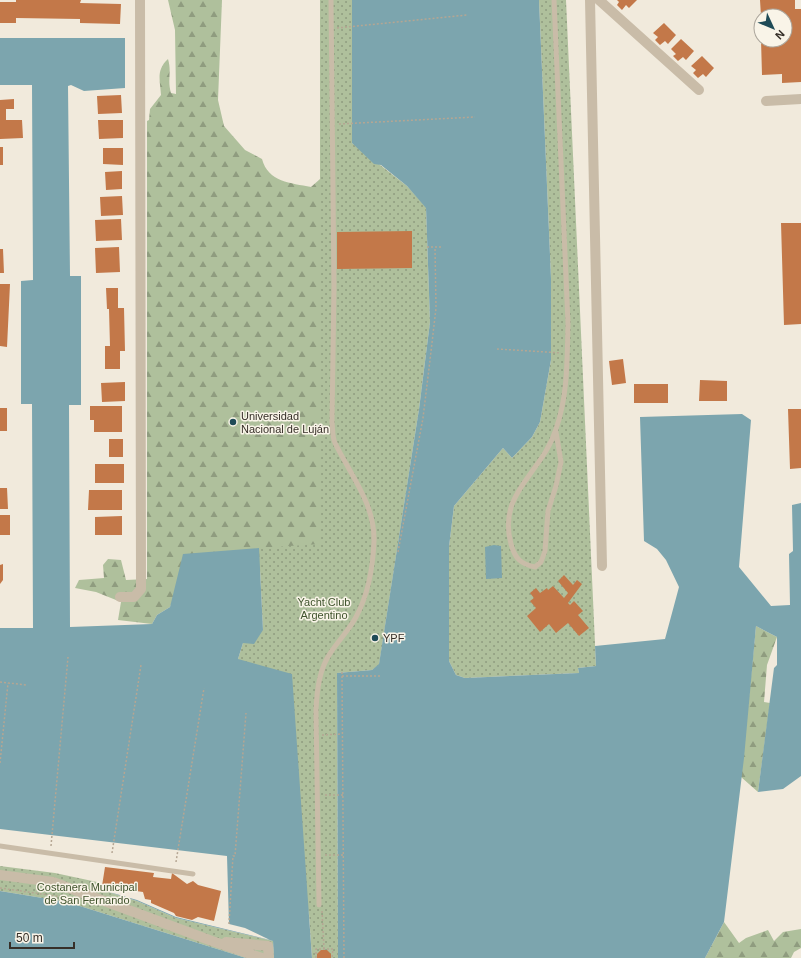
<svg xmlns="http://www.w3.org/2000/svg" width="801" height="958" font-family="Arial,sans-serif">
	<defs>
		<pattern id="forest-firs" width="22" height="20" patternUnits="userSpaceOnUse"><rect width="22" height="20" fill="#afc09c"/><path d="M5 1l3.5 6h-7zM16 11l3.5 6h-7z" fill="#8f9c7f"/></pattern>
		<pattern id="park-dots" width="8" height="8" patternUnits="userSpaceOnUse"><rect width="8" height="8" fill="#afc09c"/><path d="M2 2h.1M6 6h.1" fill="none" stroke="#8f9c7f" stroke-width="1.8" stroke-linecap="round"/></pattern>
	</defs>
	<rect width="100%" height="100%" fill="#f1eadc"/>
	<!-- forest -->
	<path fill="url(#forest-firs)" d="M168,0H222L218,100L224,126L245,150L262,159C268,182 291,183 311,187L320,179V299L392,526L172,602L170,607L157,615L152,624L118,620L121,602L96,592L75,588L79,580L104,578L103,565L108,559L121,560L126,580L147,579V121L149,120L150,109L161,95C160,80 156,70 168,59C172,72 167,80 171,93L176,94L175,30Z
		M756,626L777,637L767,665L764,702L770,703L758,792L741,777Z
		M724,922L739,943L746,938L768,930L774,941L783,932L801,929V948L794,952L791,958H705Z"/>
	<!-- park -->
	<path fill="url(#park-dots)" d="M320,0H352V143L407,186L426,207L430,322L419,409L379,665L372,670L337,673L338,958H312L309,914L238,659L243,643L263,630L259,548L320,544Z
		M539,0H566L596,666L578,668L579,673L465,678L456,675L449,661V547L454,506L503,448L512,458L532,437L540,422L551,360V278Z
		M0,866L55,873L97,882L99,889L137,901L176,918L273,941L274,958H246L67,902L0,891Z"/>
	<!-- water -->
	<path fill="#7ca5ae" d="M352,0H539L551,278V360L540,422L532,437L512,458L503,448L454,506L449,547V661L456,675L465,678L579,673L578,668L596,666L595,646L665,639L679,587L666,560L657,549L644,541L640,417L742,414L751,420L739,567L771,606L790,605L789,554L793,551L792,505L801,503V776L783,789L758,792L774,668L777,665V637L756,626L744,758L724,922L705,958H338L337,673L372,670L379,664L419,409L430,322L426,208L407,186L381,165L374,164L352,143Z
		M0,38H125V88L84,91L71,85L68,86L70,276H81V405H69L70,627L152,624L157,615L170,607L183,554L259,548L263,630L254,644L243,643L238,659L292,674L312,958H274L273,941L176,918L137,901L99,889L137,900L176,917L270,940L245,928L229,924L227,856L0,829V628H33L32,404H21V281L33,280L32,85H0Z
		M494,545L501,546L502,578L486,579L485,547Z
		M0,891L67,902L246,958H0Z"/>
	<!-- building -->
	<path fill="#c37849" d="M16,0H81L80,3L121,4L120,24L80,23V19L16,18V23H0V2H16Z
		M617,0H637L629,8L626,5L622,10L617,5L619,2Z
		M760,0H795V9H801V82L782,83V74L762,75L761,40H785V16H761Z
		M664,23L676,35L668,44L665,41L660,45L655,40L658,37L653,33Z
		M681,39L694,51L686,60L683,57L678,61L673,56L676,54L671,49Z
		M702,56L714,68L706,77L703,74L698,78L693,73L696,70L691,66Z
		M121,95L122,113L98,114L97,96Z
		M14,99V109H6V120H22L23,138L0,139V100Z
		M98,120H123V138L99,139Z
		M0,147H3V165H0Z
		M103,148H123V165L103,164Z
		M122,171V189L106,190L105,172Z
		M122,196L123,215L101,216L100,197Z
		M121,219L122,240L96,241L95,220Z
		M781,223H801V324L784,325Z
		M412,231V268L337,269V232Z
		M119,247L120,272L96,273L95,248Z
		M0,249H3L4,273H0Z
		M0,284H10L7,347L0,346Z
		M106,288H118V308H124L125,351H120V369H105V346H110L109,309H107Z
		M623,359L626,383L612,385L609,361Z
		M700,380L727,381V401H699Z
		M125,382V401L102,402L101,383Z
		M634,384H668V403H634Z
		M90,406H122V432H94V420H90Z
		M0,408H7V431H0Z
		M788,409H801V468L790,469Z
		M109,439H123V457H109Z
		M95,464H124V483H95Z
		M0,488H7L8,509H0Z
		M89,490H122V510H88Z
		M0,515H10V535H0Z
		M122,516V535H95V517Z
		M3,564V580L0,584V565Z
		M564,575L573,585L577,580L582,584L568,603L570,605L574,601L583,611L578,615L589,628L579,636L568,623L556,633L549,624L540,632L527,616L536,608L530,601L534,598L530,593L536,588L540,593L547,588L548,590L553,586L564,598L568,593L558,581Z
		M105,867L154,873L153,877L171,879L172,873L187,884L193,881L198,885L221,891L214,921L198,917L192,920L176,916L174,913L151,903V900L145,899L143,892L102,886Z
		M321,950H327L331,954V958H317V954Z"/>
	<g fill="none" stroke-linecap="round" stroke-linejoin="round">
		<!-- path -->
		<path stroke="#b5a693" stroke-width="1.5" stroke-dasharray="2 2" stroke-linecap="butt" d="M337,28L467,15
			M339,124L475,117
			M427,247H441
			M497,349L561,353
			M398,552L423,418L430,360L436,308L435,247
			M342,672L344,958
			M342,676H382
			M0,682L26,685
			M322,735L342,734
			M0,763L8,683
			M325,795H343
			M51,846L68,657
			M112,853L141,665
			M325,855H343
			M176,862L204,688
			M0,888L63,897
			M322,911L324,949
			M229,924L233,856H235L246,713
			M316,958V949H333L332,958"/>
		<!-- lane -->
		<path stroke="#c9bca8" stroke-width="5" d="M554,0L568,323C567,360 568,395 556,429C542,474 497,492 511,544C515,559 521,564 535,567L541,562L545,551L548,511L556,486L561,462L556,432
			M0,846L193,874
			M319,905L316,710C317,690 319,669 331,652C339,640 349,630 356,617C368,595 373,566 374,541C375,504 350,474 335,443C332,437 333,428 332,422L334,287L331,0"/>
		<!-- street -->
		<path stroke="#c9bca8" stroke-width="10" d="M590,0L602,566
			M599,0L699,90
			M766,101L801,99
			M120,597H134L141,589L140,0
			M0,875L53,882L212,941L262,958
			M226,942L268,946L269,958"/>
	</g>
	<!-- markers -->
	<g fill="#1f4b57" stroke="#f9f4e8" stroke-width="1.5">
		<circle cx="233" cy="422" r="4"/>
		<circle cx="375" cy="638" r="4"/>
	</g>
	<g text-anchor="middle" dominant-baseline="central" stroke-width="3" stroke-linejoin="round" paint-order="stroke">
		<!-- poi labels -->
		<g font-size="11" fill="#362f28" stroke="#f9f4e8" text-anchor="start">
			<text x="241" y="416">Universidad<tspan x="241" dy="13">Nacional de Luján</tspan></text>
			<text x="383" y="638">YPF</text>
		</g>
		<!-- park labels -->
		<g font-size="11" fill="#40542d" stroke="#f9f4e8">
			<text x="324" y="602">Yacht Club<tspan x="324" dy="13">Argentino</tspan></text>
			<text x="87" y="887">Costanera Municipal<tspan x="87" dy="13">de San Fernando</tspan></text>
		</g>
	</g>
	<!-- north arrow -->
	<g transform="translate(773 28) rotate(134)"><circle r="19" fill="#f9f4e8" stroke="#aba59b"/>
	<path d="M0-3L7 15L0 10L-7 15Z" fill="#1f4b57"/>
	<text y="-6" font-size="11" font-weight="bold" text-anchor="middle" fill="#362f28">N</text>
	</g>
	<!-- scale -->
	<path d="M10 942v6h64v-6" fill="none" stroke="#362f28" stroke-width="2"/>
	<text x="16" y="942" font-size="12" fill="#362f28" stroke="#f9f4e8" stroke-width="3" paint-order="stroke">50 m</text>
</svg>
